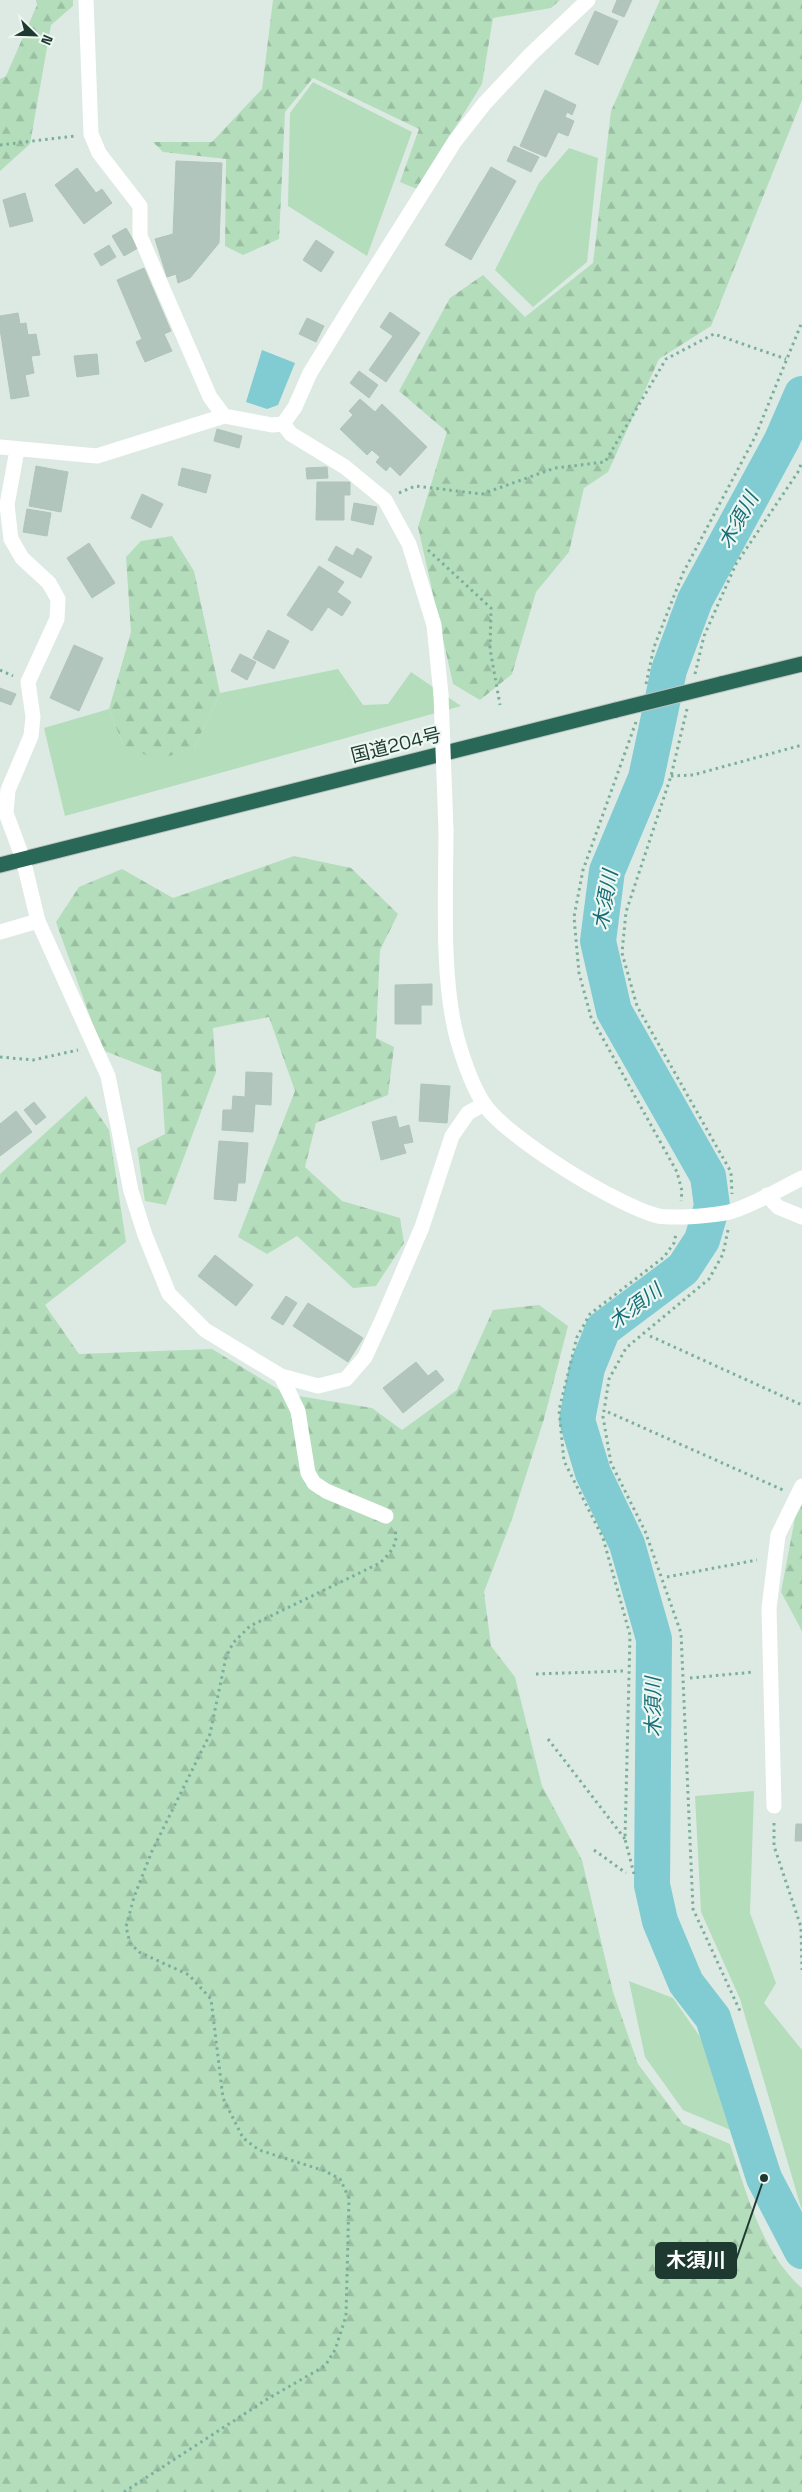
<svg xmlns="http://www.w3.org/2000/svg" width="802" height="2492" font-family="'Space Grotesk','Noto Sans JP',sans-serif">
	<defs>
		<pattern id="forest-firs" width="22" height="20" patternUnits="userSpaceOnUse" patternTransform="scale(1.25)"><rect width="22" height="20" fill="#b4ddbc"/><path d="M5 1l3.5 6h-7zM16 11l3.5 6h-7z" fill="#9abea2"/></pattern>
	</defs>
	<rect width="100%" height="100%" fill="#ddeae3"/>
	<!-- grass -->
	<path fill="#b4ddbc" d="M313,82L412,132L367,256L288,206L290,113Z
		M569,148L598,158L587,262L533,307L495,270L539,183Z
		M338,669L363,705L388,704L411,672L461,706L65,816L44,728L109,709L123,745L194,748L220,693Z
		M754,1791L750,1913L776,1983L764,2003L802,2050V2211L740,1999L701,1912L695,1796Z
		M629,1981L673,1998L710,2051L733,2131L683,2110L645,2057Z"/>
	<!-- forest -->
	<path fill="url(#forest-firs)" d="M36,0H73V6L51,25L30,144L0,171V79L6,76L37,5Z
		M273,0H560L551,8L493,18L482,84L417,189L400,182L419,129L313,78L285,112L279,239L243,255L225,246L226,159L163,152L153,142H212L262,89Z
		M660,0H802V100L711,326L659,359L608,472L584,488L569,552L536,592L512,674L480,700L453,684L418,527L447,432L399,391L450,298L483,275L525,317L593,263L611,111Z
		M172,536L194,571L220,693L194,748L157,760L123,745L109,709L131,632L126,557L141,541Z
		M294,856L351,868L398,914L380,950L376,1038L394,1047L388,1095L316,1123L305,1167L342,1201L400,1218L404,1243L376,1286L353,1288L297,1236L267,1254L238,1237L295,1091L269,1017L213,1028L216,1072L166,1205L145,1201L137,1148L165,1134L161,1073L102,1050L56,922L79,887L122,869L173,898Z
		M86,1096L109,1130L126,1242L45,1305L79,1354L212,1349L286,1394L372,1408L402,1430L457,1390L493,1310L539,1305L568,1326L544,1419L512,1519L484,1592L491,1646L515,1677L542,1786L582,1860L613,1992L638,2064L683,2124L730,2144C747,2194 762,2253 802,2288V2492H0V1174Z
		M802,1505V1631L781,1592L795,1518Z"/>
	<!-- water -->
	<path fill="#81ccd3" d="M262,350L295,363L278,405L267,409L246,402Z"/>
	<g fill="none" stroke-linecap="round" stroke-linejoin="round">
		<!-- river -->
		<path stroke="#81ccd3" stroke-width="36" d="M802,394L782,440L695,600L669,670L646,778L607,871L598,941L614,1011L708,1176L712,1206L702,1240L683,1269L603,1329L587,1368L577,1420L593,1473L627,1544L654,1639L652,1885L660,1921L686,1983L713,2018L764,2178L802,2251"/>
	</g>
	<!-- building -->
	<path fill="#b2c5bc" stroke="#afc4ba" d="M617,0H632L624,17L612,12Z
		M595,11L618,21L598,65L575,54Z
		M545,90L576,105L572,115L567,112L565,117L574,121L568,136L558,132L546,157L520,146Z
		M514,146L539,157L531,172L507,161Z
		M176,161L222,163L219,243L190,278L178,283L176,274L167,277L155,239L173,234Z
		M491,167L516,181L471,260L445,245Z
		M77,168L96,193L102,189L112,203L84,224L55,185Z
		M25,193L33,221L10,227L3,200Z
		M126,228L138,248L124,256L112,236Z
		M316,240L334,252L321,272L303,260Z
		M109,245L116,257L101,266L94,254Z
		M144,268L171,331L164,334L172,351L145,362L136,342L142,339L117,280Z
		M390,312L420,333L386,382L369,370L393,336L380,327Z
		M18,313L20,324L26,323L28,335L36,334L40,355L31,356L34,373L25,375L29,396L11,399L0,329V316Z
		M307,318L324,326L316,342L299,334Z
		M97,354L99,374L77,377L74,356Z
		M359,371L378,385L369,398L350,383Z
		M360,399L375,412L382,404L427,447L400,476L390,466L386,471L376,462L380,457L372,450L367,455L340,429L353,415L349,411Z
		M217,429L242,436L239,448L214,441Z
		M36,466L68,472L61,512L29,506Z
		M327,467L328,478L307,479L306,468Z
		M182,468L211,475L206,493L178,485Z
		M317,482H350V495H344V520H316Z
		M142,494L163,504L151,528L131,518Z
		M354,503L377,507L373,525L351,520Z
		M27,509L51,513L47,536L23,532Z
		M89,543L115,583L92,598L67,558Z
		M336,546L353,556L357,548L372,557L361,578L328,560Z
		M319,566L344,582L337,592L351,602L342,616L328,607L312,631L287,615Z
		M268,630L289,641L274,669L253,658Z
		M74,645L103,658L79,711L50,698Z
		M240,654L256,662L247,680L231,671Z
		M0,688L16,694L11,705L0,701Z
		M432,984V1005H421V1024H395V985Z
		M246,1072L272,1073L271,1105L255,1104L253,1132L222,1130L223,1110H232L233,1096L245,1097Z
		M421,1084L450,1086L447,1123L419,1121Z
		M34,1102L46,1117L36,1125L24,1110Z
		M16,1111L32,1132L0,1156V1124Z
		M396,1116L399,1128L409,1125L413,1142L403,1144L406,1153L381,1160L372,1122Z
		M219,1141L248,1143L245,1183H238L236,1201L214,1199Z
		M215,1255L253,1285L236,1306L198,1276Z
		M286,1296L297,1303L283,1325L271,1318Z
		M308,1303L363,1338L348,1362L293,1326Z
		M416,1362L428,1376L436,1370L444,1380L403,1413L383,1388Z
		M796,1824H802V1841H795Z"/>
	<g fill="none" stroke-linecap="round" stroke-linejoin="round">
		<defs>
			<path id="highway" d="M721,684L802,664
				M0,865L616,710"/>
		</defs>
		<!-- highway casing -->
		<use href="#highway" stroke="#bcc4c1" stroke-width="17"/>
		<!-- path -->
		<path stroke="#7caf9b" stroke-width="3" stroke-dasharray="2.5 4" stroke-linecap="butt" d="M0,145L75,136
			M399,493L415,486L482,494L555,468L605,462L666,359L714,334L786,359
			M428,550L491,608L490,649L500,705
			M0,670L13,676
			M695,674L704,636L736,564L798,472L802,462
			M646,684L654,647L683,573L755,437L802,322
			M687,709L671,776L626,912L622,953L637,1006L731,1172L732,1194
			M636,722L583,870L574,917L579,973L591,1017L677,1172L682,1191L681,1201
			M671,776L693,775L802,745
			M0,1057L33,1060L78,1050
			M728,1230L723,1254L709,1279L626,1348L609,1379L603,1417L611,1463L645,1531L681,1633L693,1909L740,2011
			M650,1336L802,1405
			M608,1412L783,1490
			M667,1577L757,1560
			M536,1674L624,1671
			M690,1678L754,1672
			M548,1739L625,1839
			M774,1823V1846L801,1927L802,1970
			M594,1850L626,1873
			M634,1874L625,1839L630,1635L603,1538L564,1461L559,1410L577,1337L590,1314L664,1257L674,1243L676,1234
			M124,2492L269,2398L325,2366L335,2350L346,2316L349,2198L340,2179L325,2171L259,2150L243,2138L223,2098L211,1999L189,1975L139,1952L130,1943L126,1927L134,1897L152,1851L210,1734L226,1657L233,1643L250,1626L380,1563C389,1554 399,1544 395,1531"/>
		<!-- street -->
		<path stroke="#fff" stroke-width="15" d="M86,0L91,134L99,153L140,206V236L210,397L224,416
			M283,424L291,434L345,467L385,500L409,544L434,625L441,695
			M0,447L97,456L224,416L272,425L283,424L295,407L310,373L350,308L455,141L485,103L530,55L588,0
			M17,450L7,505L11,539L22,558L49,583L58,599L57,619L28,682L33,717L31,736L8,790L6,813L23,859L38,921L108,1076L131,1191L145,1235L169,1294L205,1330L281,1376L318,1386L346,1379L365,1357L383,1318L422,1227L452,1136L468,1113L484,1104
			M446,830C446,893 441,978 457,1038C463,1059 472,1086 484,1104C507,1138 618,1206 658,1216C664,1217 671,1217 677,1217C691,1217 720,1215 733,1211C757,1203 780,1189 802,1178
			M0,932L38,921
			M767,1195L778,1207L802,1217
			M281,1376L298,1411L308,1473L314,1483L326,1491L386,1516
			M774,1806L769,1608L778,1535L802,1486"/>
		<!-- highway -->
		<use href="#highway" stroke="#296756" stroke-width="15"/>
		<defs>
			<path id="highway-bridge" d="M616,710L721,684"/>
		</defs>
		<!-- highway-bridge casing -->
		<use href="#highway-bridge" stroke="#bcc4c1" stroke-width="17" stroke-linecap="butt"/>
		<!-- street-bridge -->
		<path stroke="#fff" stroke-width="15" d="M441,695L446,830"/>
		<!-- highway-bridge -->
		<use href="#highway-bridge" stroke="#296756" stroke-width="15"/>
	</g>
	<g text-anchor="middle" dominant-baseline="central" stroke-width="4.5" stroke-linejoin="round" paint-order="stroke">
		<!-- street labels -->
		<g font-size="19" fill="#1e3a30" stroke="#edf7f1">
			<text transform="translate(396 745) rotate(-14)">国道204号</text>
		</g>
		<!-- water labels -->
		<g font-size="20" font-style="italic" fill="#166e78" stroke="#edf7f1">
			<text transform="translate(738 520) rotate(-61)">木須川</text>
			<text transform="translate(605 900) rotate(-80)">木須川</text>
			<text transform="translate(635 1306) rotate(-37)">木須川</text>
			<text transform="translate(653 1707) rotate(-90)">木須川</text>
		</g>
	</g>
	<!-- callouts -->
	<path fill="none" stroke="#1e3a30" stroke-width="2" d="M764 2178L736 2260"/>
	<circle fill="#1e3a30" stroke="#edf7f1" stroke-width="2" cx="764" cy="2178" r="5"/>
	<rect fill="#1e3a30" stroke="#1e3a30" stroke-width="2" x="656" y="2243" width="80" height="35" rx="5"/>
	<g font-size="20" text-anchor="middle" font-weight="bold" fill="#fff">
		<text x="696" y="2267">木須川</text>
	</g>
	<!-- north arrow -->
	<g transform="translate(35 35) rotate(113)" stroke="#edf7f1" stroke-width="4" paint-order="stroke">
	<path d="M0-4L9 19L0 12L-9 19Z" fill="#1e3a30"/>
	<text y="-8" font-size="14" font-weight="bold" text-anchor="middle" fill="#1e3a30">N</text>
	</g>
</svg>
